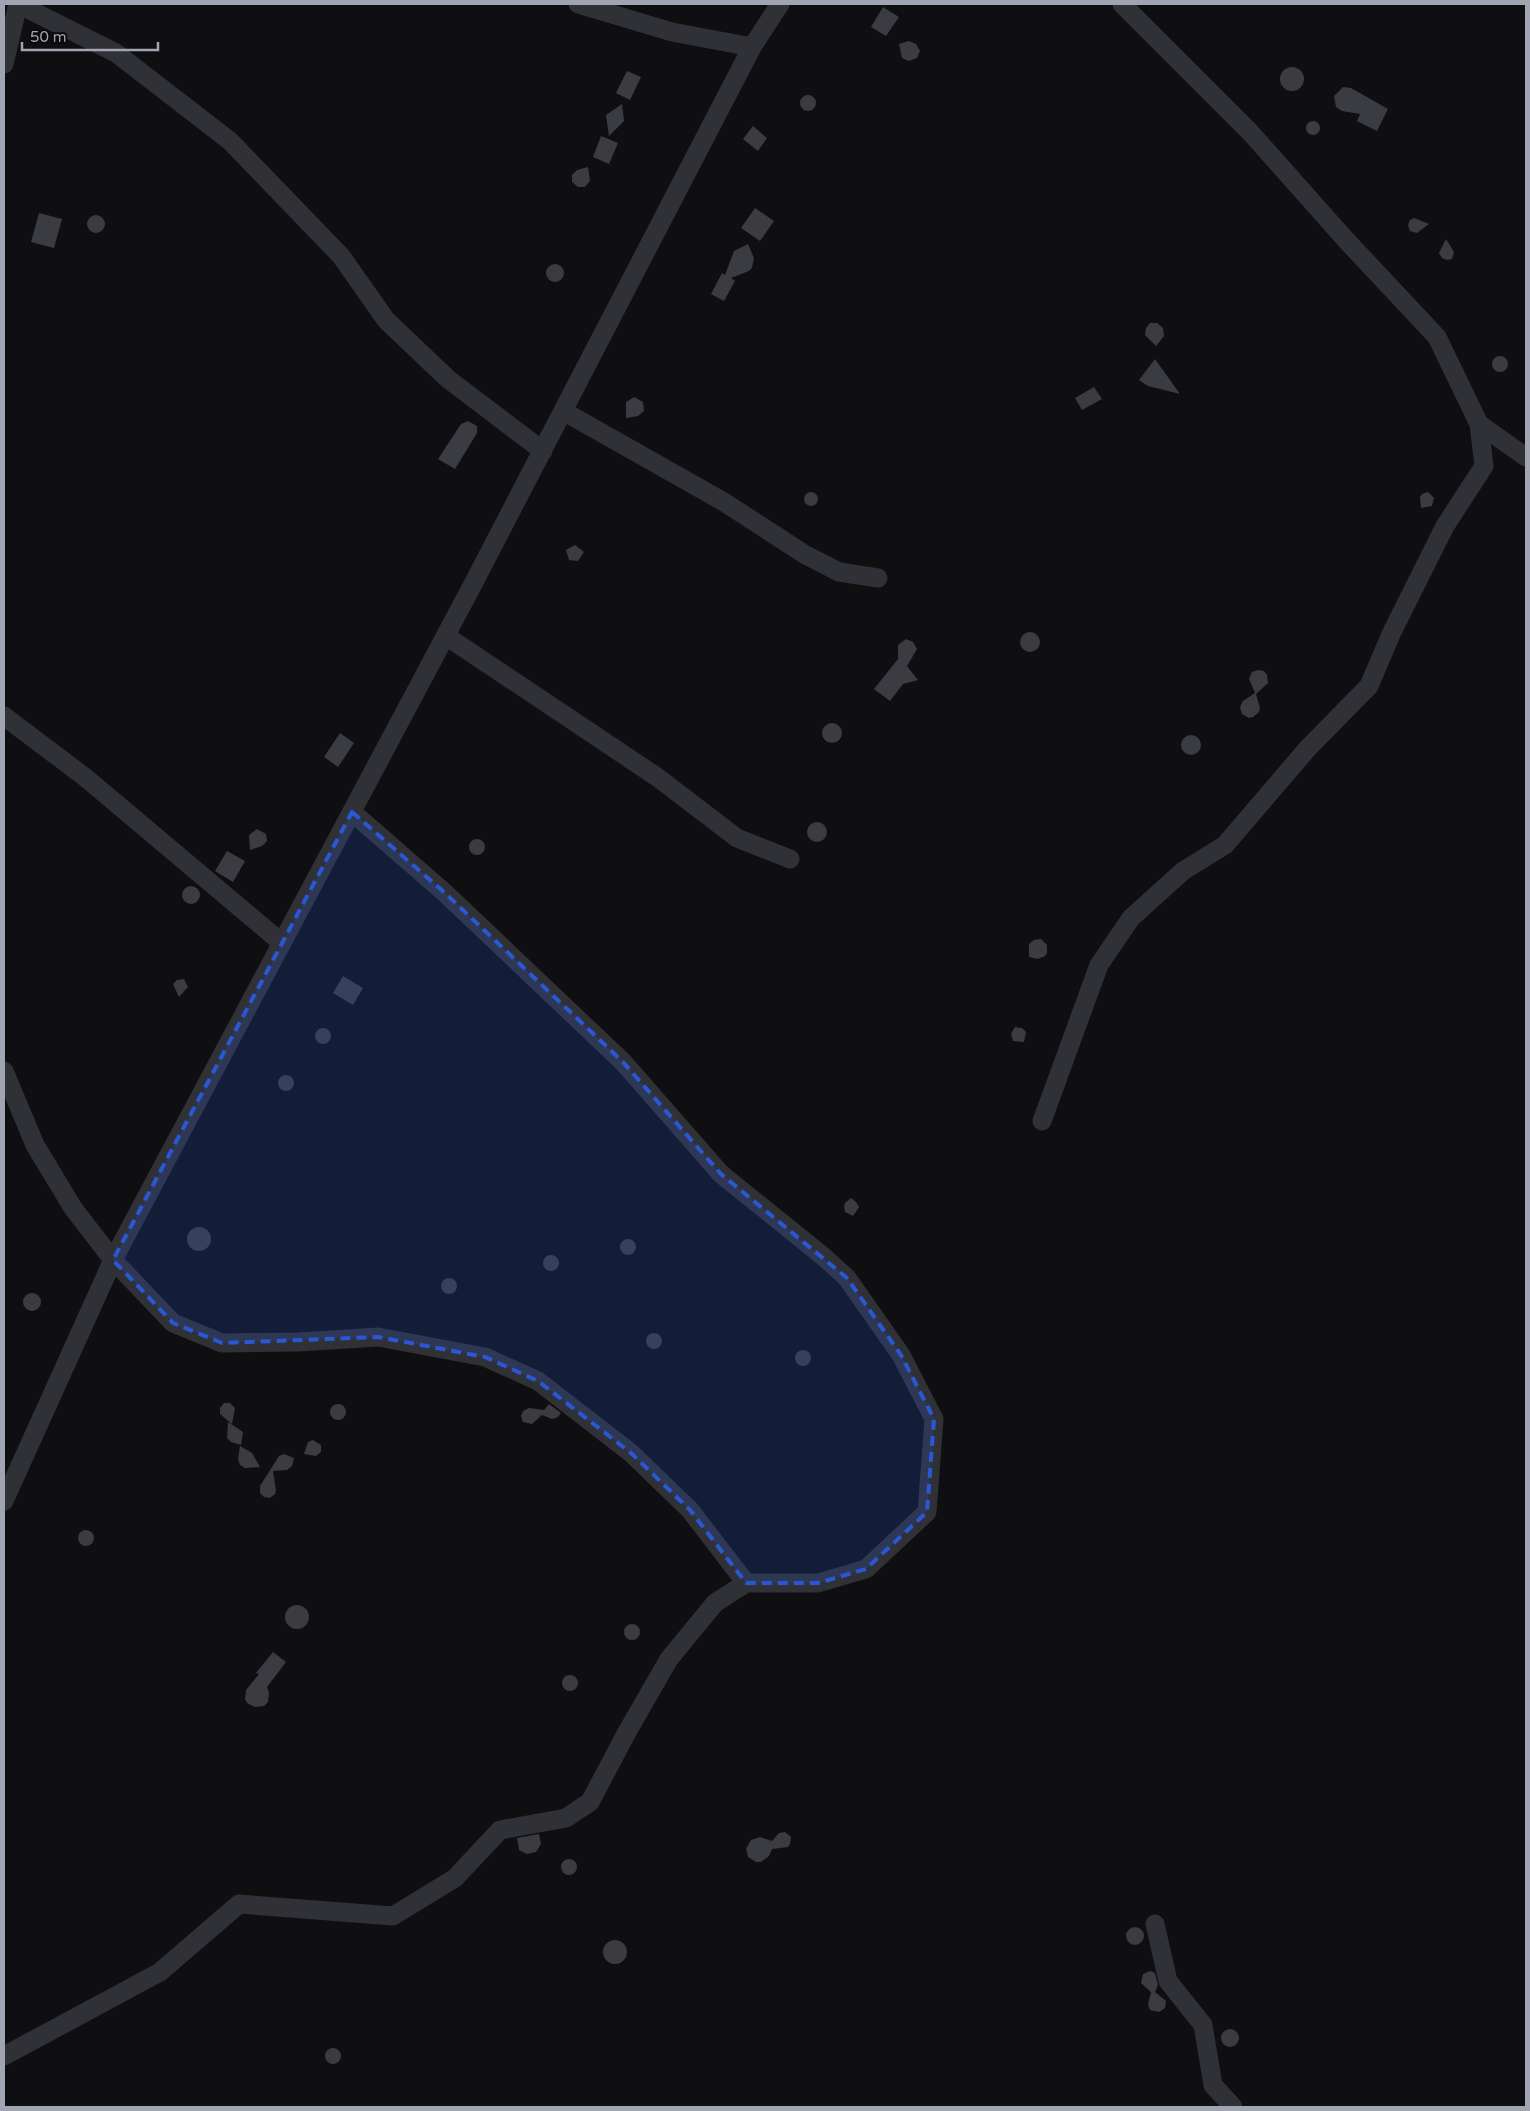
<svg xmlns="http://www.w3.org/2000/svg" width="1530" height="2111" font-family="'Varela Round',sans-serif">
	<rect width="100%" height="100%" fill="#0f0f11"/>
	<!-- building -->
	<path fill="#3b3c41" d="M883,7L899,17L886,36L871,27Z
		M909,41L916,44L920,51L917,58L909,61L902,58L899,44Z
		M1280 79a12 12 0 1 1 24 0a12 12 0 1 1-24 0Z
		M627,71L641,77L630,100L616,93Z
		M1343,87L1351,88L1388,109L1377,131L1357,121L1360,114L1342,111L1336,107L1334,96Z
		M800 103a8 8 0 1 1 16 0a8 8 0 1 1-16 0Z
		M622,104L624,121L609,136L606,115Z
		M1306 128a7 7 0 1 1 14 0a7 7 0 1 1-14 0Z
		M753,126L767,138L758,151L743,139Z
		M601,136L618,143L609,164L593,157Z
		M588,167L590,181L585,187H578L572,182V175L577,170Z
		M755,208L774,221L760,241L741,228Z
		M39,213L62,219L54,248L31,242Z
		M87 224a9 9 0 1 1 18 0a9 9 0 1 1-18 0Z
		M1414,218L1429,224L1417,233L1410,231L1408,225L1410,220Z
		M1446,239L1454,252L1452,259L1447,260L1442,258L1439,253Z
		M748,244L754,258L752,268L749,271L731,278L735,281L724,301L711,294L722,273L725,275L734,251Z
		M546 273a9 9 0 1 1 18 0a9 9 0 1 1-18 0Z
		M1150,323H1157L1163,328L1164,336L1156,346L1145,335L1146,328Z
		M1492 364a8 8 0 1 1 16 0a8 8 0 1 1-16 0Z
		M1155,359L1180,394L1148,386L1139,380Z
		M1094,387L1102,399L1082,410L1075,398Z
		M634,397L643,402L644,411L638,416L626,418V402Z
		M468,421L477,426V433L455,469L438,459L461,424Z
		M804 499a7 7 0 1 1 14 0a7 7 0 1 1-14 0Z
		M1428,492L1434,498L1432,506L1421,508L1420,497L1422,494Z
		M575,545L584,552L578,561L569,560L566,550Z
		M1020 642a10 10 0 1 1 20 0a10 10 0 1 1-20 0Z
		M906,639L913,642L917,649L907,666L918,680L903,684L890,701L874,689L898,659V645Z
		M1258,670L1264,671L1267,675L1268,683L1256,694L1260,708L1259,712L1253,717L1249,718L1242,714L1240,707L1243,701L1255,693L1249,679L1252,672Z
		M822 733a10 10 0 1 1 20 0a10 10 0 1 1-20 0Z
		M340,733L354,743L338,767L324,757Z
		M1181 745a10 10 0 1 1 20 0a10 10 0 1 1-20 0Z
		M807 832a10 10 0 1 1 20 0a10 10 0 1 1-20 0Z
		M257,829L266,834L267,841L262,846L250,850L249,835Z
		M469 847a8 8 0 1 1 16 0a8 8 0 1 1-16 0Z
		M227,851L245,861L233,882L215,871Z
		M182 895a9 9 0 1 1 18 0a9 9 0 1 1-18 0Z
		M1041,939L1047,945V953L1045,956L1038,959L1029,957V944L1034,940Z
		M343,976L363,988L353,1005L333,993Z
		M184,979L188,987L179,997L173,984L177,980Z
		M1015,1027L1022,1028L1026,1032L1024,1042L1013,1041L1011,1034Z
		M315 1036a8 8 0 1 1 16 0a8 8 0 1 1-16 0Z
		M278 1083a8 8 0 1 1 16 0a8 8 0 1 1-16 0Z
		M851,1198L856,1202L859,1207L853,1216L845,1212L844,1207L845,1203Z
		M187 1239a12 12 0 1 1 24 0a12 12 0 1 1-24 0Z
		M620 1247a8 8 0 1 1 16 0a8 8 0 1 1-16 0Z
		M543 1263a8 8 0 1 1 16 0a8 8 0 1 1-16 0Z
		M441 1286a8 8 0 1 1 16 0a8 8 0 1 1-16 0Z
		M23 1302a9 9 0 1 1 18 0a9 9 0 1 1-18 0Z
		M646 1341a8 8 0 1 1 16 0a8 8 0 1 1-16 0Z
		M795 1358a8 8 0 1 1 16 0a8 8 0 1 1-16 0Z
		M224,1403H230L235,1408L232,1424L220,1414V1408Z
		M330 1412a8 8 0 1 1 16 0a8 8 0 1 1-16 0Z
		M549,1404L561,1413L558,1417L552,1419L542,1415L532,1424L523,1422L521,1416L523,1411L529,1408L544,1410Z
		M228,1422L243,1432L241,1445L231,1442L227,1438Z
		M313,1440L321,1445V1452L316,1456L304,1454L308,1442Z
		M240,1446L252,1453L260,1467L245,1468L240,1465L238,1459Z
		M284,1454L294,1458L292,1466L287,1470L273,1471L276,1490L275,1494L270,1498L264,1497L260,1493V1486L279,1456Z
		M78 1538a8 8 0 1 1 16 0a8 8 0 1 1-16 0Z
		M285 1617a12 12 0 1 1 24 0a12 12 0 1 1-24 0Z
		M624 1632a8 8 0 1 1 16 0a8 8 0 1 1-16 0Z
		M273,1652L286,1662L267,1687L269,1693L268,1702L264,1706L255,1707L247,1703L245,1699L246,1690L259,1674L256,1673Z
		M562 1683a8 8 0 1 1 16 0a8 8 0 1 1-16 0Z
		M785,1832L791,1837L790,1844L788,1847L772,1849L769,1856L761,1862H756L748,1857L746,1849L751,1840L760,1837L772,1841L779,1833Z
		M539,1834L541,1844L536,1852L527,1854L519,1850L517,1838Z
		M561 1867a8 8 0 1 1 16 0a8 8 0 1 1-16 0Z
		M1126 1936a9 9 0 1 1 18 0a9 9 0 1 1-18 0Z
		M603 1952a12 12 0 1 1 24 0a12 12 0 1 1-24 0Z
		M1150,1971L1155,1973L1158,1985L1155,1992L1166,2001L1165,2008L1159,2012L1150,2010L1148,2004L1151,1992L1141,1983L1143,1974Z
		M1221 2038a9 9 0 1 1 18 0a9 9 0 1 1-18 0Z
		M325 2056a8 8 0 1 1 16 0a8 8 0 1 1-16 0Z"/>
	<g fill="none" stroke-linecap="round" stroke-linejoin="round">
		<!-- minor -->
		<path stroke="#303136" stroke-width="19" d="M18,4L116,53L230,141L341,256L386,320L448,379L543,451
			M578,4L672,32L752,47
			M1122,4L1250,132L1346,240L1437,337L1479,424L1526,457
			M4,64L18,4
			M563,411L724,502L804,554L839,572L878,578
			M446,636L657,777L737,838L790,859
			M4,716L86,778L282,943
			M4,1071L35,1145L73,1208L113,1260L173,1323L222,1343L298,1342L378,1337L485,1357L538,1381L631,1453L690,1510L746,1583
			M1042,1121L1099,965L1131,918L1183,871L1225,845L1308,748L1369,686L1392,632L1445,526L1484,466L1479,424
			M4,1501L113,1260L472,586L752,47L780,4
			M1155,1924L1168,1981L1203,2025L1213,2085L1233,2107
			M4,2056L160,1972L239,1904L393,1916L455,1878L500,1830L566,1818L590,1802L627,1732L669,1659L715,1603L746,1583H818L866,1569L927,1512L934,1419L901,1355L847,1278L824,1257L721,1174L623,1062L445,893L352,812"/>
	</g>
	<!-- marked area -->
	<path fill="#2a57d4" fill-opacity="0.2" stroke="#2a57d4" stroke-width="4" stroke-dasharray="10 6" stroke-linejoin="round" d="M352,812L445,893L623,1062L721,1174L847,1278L901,1355L934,1419L927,1512L866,1569L818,1583H746L690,1510L631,1453L538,1381L485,1357L378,1337L222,1343L173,1323L113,1260Z"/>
	<!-- border -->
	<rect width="1530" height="2111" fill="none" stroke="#a0a5b1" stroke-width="10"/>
	<!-- scale -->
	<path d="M22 42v8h136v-8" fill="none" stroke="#a0a5b1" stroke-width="2.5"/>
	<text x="30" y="42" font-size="15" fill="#a0a5b1" stroke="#0a0a0c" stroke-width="4" paint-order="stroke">50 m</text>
</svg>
